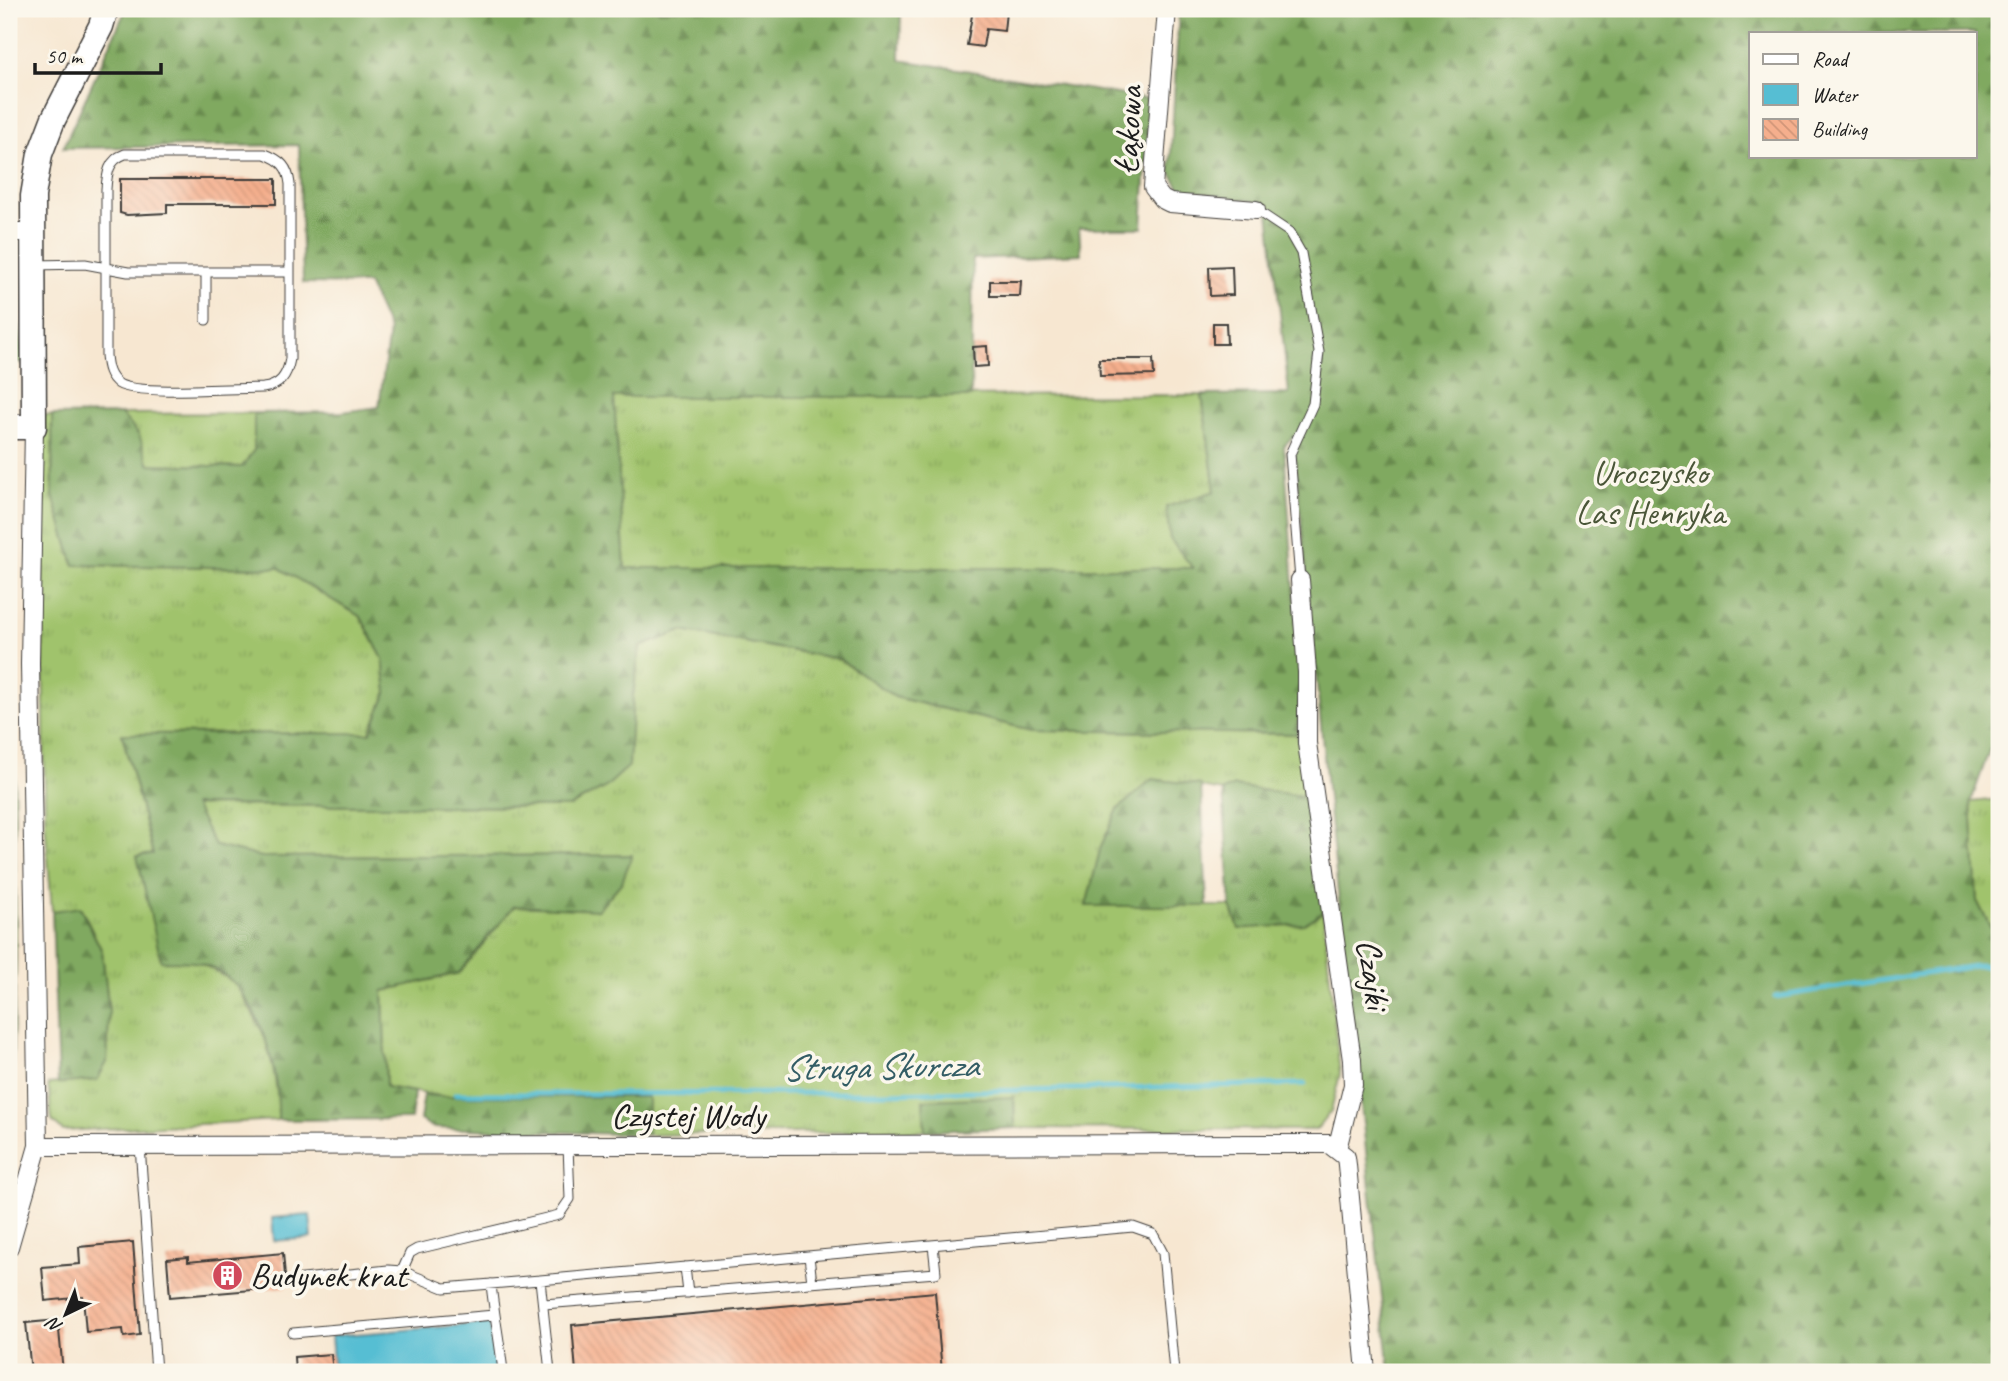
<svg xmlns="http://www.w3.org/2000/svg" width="2008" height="1381" font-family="Caveat,sans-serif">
	<defs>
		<pattern id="grass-tufts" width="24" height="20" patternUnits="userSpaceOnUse" patternTransform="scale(1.75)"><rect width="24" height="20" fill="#a0c36c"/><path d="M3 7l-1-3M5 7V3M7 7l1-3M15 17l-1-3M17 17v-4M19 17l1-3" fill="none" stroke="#89a75d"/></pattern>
		<pattern id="forest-firs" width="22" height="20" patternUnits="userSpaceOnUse" patternTransform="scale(1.75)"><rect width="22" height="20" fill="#80a960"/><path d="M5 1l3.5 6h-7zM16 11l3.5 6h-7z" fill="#68894e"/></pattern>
		<pattern id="building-back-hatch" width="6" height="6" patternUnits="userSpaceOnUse" patternTransform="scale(1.75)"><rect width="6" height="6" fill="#f5af8d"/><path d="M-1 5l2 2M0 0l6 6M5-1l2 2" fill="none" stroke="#d19679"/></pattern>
	</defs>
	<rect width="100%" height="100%" fill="#fbf7ec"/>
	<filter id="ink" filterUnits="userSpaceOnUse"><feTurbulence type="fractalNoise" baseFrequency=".0143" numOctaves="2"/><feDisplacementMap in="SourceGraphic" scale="14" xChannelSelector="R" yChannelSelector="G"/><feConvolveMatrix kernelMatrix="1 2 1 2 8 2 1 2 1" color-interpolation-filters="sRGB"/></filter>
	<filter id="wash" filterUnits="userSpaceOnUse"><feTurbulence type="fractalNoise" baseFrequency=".00686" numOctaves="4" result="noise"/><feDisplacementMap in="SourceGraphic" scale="28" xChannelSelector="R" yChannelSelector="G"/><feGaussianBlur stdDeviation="1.57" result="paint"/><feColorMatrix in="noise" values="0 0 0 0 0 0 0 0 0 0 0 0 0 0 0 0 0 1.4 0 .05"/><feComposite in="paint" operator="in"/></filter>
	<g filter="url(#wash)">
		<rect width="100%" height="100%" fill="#f7e7d1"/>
		<!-- grass -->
		<path fill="url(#grass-tufts)" stroke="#5e7044" stroke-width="2" d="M1202,395L1215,491L1194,568H625L613,397Z
			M254,413V450L242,467L148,464L139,435L121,414Z
			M52,415L53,496L74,565L279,568L361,617L383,659L387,692L370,733L122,734L153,855L138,856L200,963L235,982L264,1034L279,1090L278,1120L63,1131L52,1121L48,1084L97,1080L107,1062L109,1012L102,951L81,908L52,911L45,822L41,416Z
			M682,631L839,659L895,697L1031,730L1297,734L1308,797L1234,786L1223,791L1152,779L1118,809L1086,906H1231L1239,929L1323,912L1340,1074L1331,1111L1316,1130L1015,1128L1014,1098L924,1100L925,1131L648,1135L647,1097L439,1096L386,1087L383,991L459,973L514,906L598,909L631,855L262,857L215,846L193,805L569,807L633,695L640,647Z
			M1999,799V944L1977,901L1971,802Z"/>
		<!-- forest -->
		<path fill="url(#forest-firs)" stroke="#4e623e" stroke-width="2" fill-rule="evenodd" d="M126,9H901L900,60L1150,99L1142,228H1079L1081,254L973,259L971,397H614L625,568H1193L1170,539L1166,507L1215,491L1202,395L1289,394L1268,204L1180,188L1170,171L1179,9H1999V734L1989,751L1971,802L1977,901L1999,944V1372H1390L1330,819L1293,436L1284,446L1301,686L1297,734L1031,730L895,697L839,659L682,631L640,647L633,695L629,766L606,787L569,807L194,805L215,846L262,857L632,855L622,882L598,910L514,906L459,973L383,991L386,1087L414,1092L411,1119L278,1120C280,1070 257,975 198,963C187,960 173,962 161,961L137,856L153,854L122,734L370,733L387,692L383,659L361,617L279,568L74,565L53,496L52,415L121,414L139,435L149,464L242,467L254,450V413L342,412L379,407L389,331L368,284L303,283L299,145L63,148ZM1751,33H1975V156H1751Z
			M9,317L18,325L25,363L12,361L9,389Z
			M9,619L13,637L16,961L9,1146Z
			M1152,779L1201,785L1207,906H1086L1101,846L1118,809Z
			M1234,786L1308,797L1323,912L1304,924L1239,929L1231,906L1223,791Z
			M80,907L102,951L109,1012L107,1062L97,1080L58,1084L52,911Z
			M424,1094L439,1096L648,1097V1135L434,1128L420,1120Z
			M1014,1097L1015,1128L925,1131L923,1100Z"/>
		<!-- water -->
		<path fill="#56bed3" stroke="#396d78" stroke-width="2" d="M310,1215L312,1238L274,1241L272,1218Z
			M490,1323L495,1372H334L331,1336Z"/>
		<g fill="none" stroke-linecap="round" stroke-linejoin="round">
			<!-- stream -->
			<path stroke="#56bed3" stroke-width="5" d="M1775,997L1981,965L1999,970
				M455,1094L885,1093L1305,1084"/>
		</g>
		<g id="blocks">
			<!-- building -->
			<path fill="url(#building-back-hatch)" d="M973,9L1006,12L1004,31L986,29L983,47L967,45Z
				M120,179H276V204H167V213L127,215L120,213Z
				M1232,266L1233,295L1210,296L1209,267Z
				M990,281H1021L1020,296H990Z
				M1213,323H1226L1227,344H1213Z
				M987,346L988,366L974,367L973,347Z
				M1099,359H1153L1154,375L1100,376Z
				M133,1242L140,1335L124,1337L123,1329L86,1332L83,1297L45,1301L42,1267L80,1264L79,1247Z
				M283,1253L286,1287L170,1297L167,1259L188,1257V1262Z
				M935,1292L942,1372H576L572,1325Z
				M58,1320L63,1372H31L26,1323Z
				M331,1354L333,1372H295L294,1357Z"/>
		</g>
	</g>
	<g filter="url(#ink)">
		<use href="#blocks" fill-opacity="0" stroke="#3d3a37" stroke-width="2"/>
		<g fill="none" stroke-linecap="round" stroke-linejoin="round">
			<defs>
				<path id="lane" d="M125,154H265C281,160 288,167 290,184V359C287,376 280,386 263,388C237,388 136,395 119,384C109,377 107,367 106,355V189C107,174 108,160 125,154Z
					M1256,210L1289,232L1301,253L1319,352L1313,404L1290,454L1300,580
					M35,265L85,264L128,272H290
					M206,272V320
					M140,1146L156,1372
					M809,1256L812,1283
					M685,1267L688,1293
					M402,1271L410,1253L417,1249L559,1215L570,1199L568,1146
					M294,1280L388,1270L402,1271L444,1288L540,1280
					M491,1284C494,1314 500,1342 503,1372
					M544,1304L936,1273L933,1245
					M293,1333L494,1315
					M550,1372L540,1280L1133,1227L1153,1234L1163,1253L1174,1372"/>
				<path id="street" d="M1167,9L1153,187L1162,199L1170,203L1256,210
					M9,232H33
					M1300,580L1307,672V743L1352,1060L1353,1085L1337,1149
					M38,1146L1329,1144L1346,1157L1347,1165L1366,1372
					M9,1247L38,1146L30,664L34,427"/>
				<path id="secondary" d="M9,427H34L33,196L40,154L53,120L101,26L106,9"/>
			</defs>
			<!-- lane casing -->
			<use href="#lane" stroke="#3d3a37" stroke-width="11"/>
			<!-- street casing -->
			<use href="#street" stroke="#3d3a37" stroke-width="20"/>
			<!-- secondary casing -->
			<use href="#secondary" stroke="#3d3a37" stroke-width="27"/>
			<!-- lane -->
			<use href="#lane" stroke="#fff" stroke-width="9"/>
			<!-- street -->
			<use href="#street" stroke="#fff" stroke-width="18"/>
			<!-- secondary -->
			<use href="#secondary" stroke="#fff" stroke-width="24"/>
		</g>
	</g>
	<!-- icons -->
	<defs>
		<symbol id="building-disc" viewBox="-11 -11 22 22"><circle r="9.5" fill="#d1495b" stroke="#fbf7ec"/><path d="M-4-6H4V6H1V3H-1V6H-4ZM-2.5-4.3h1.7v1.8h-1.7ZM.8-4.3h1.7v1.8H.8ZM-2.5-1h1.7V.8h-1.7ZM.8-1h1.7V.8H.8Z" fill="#fff"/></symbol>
	</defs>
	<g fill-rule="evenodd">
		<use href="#building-disc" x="210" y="1258" width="35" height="35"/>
	</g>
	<g text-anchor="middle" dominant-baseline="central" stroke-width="7" stroke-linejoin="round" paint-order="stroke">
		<!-- street labels -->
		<g font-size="35" fill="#1c1c1c" stroke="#fbf7ec">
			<text transform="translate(1128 130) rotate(-87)">Łąkowa</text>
			<text transform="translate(1373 974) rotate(82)">Czajki</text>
			<text x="688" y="1115">Czystej Wody</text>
		</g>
		<!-- park labels -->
		<g font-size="35" fill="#4a5638" stroke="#fbf7ec">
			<text x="1650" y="472">Uroczysko<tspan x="1650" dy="40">Las Henryka</tspan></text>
		</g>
		<!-- poi labels -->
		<g font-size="35" fill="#1c1c1c" stroke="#fbf7ec" text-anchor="start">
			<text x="250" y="1275">Budynek krat</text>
		</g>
		<!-- water labels -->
		<g font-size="37" font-style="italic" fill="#335d65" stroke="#fbf7ec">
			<text transform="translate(880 1066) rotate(-1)">Struga Skurcza</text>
		</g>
	</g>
	<!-- margin -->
	<rect width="2008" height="1381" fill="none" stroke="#fbf7ec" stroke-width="35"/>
	<!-- legend -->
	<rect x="1749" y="32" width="228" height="126" fill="#fbf7ec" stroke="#a29f99" stroke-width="2"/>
	<rect x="1763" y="54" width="35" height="10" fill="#ffffff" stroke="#a29f99" stroke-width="2"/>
	<text x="1812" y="66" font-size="21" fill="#1c1c1c">Road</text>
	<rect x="1763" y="84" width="35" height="21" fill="#56bed3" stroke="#a29f99" stroke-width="2"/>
	<text x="1812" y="102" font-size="21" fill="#1c1c1c">Water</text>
	<rect x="1763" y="119" width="35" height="21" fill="url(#building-back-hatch)" stroke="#a29f99" stroke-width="2"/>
	<text x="1812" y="136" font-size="21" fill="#1c1c1c">Building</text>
	<!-- north arrow -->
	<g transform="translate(66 1314) rotate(223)" stroke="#fbf7ec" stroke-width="5" paint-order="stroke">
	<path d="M0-5L12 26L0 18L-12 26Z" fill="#1c1c1c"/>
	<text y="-10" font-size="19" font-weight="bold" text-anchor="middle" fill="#1c1c1c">N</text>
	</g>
	<!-- scale -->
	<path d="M35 63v10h126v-10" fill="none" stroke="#1c1c1c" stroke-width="3.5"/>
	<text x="46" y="63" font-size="21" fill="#1c1c1c" stroke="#fbf7ec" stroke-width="5" paint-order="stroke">50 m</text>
</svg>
